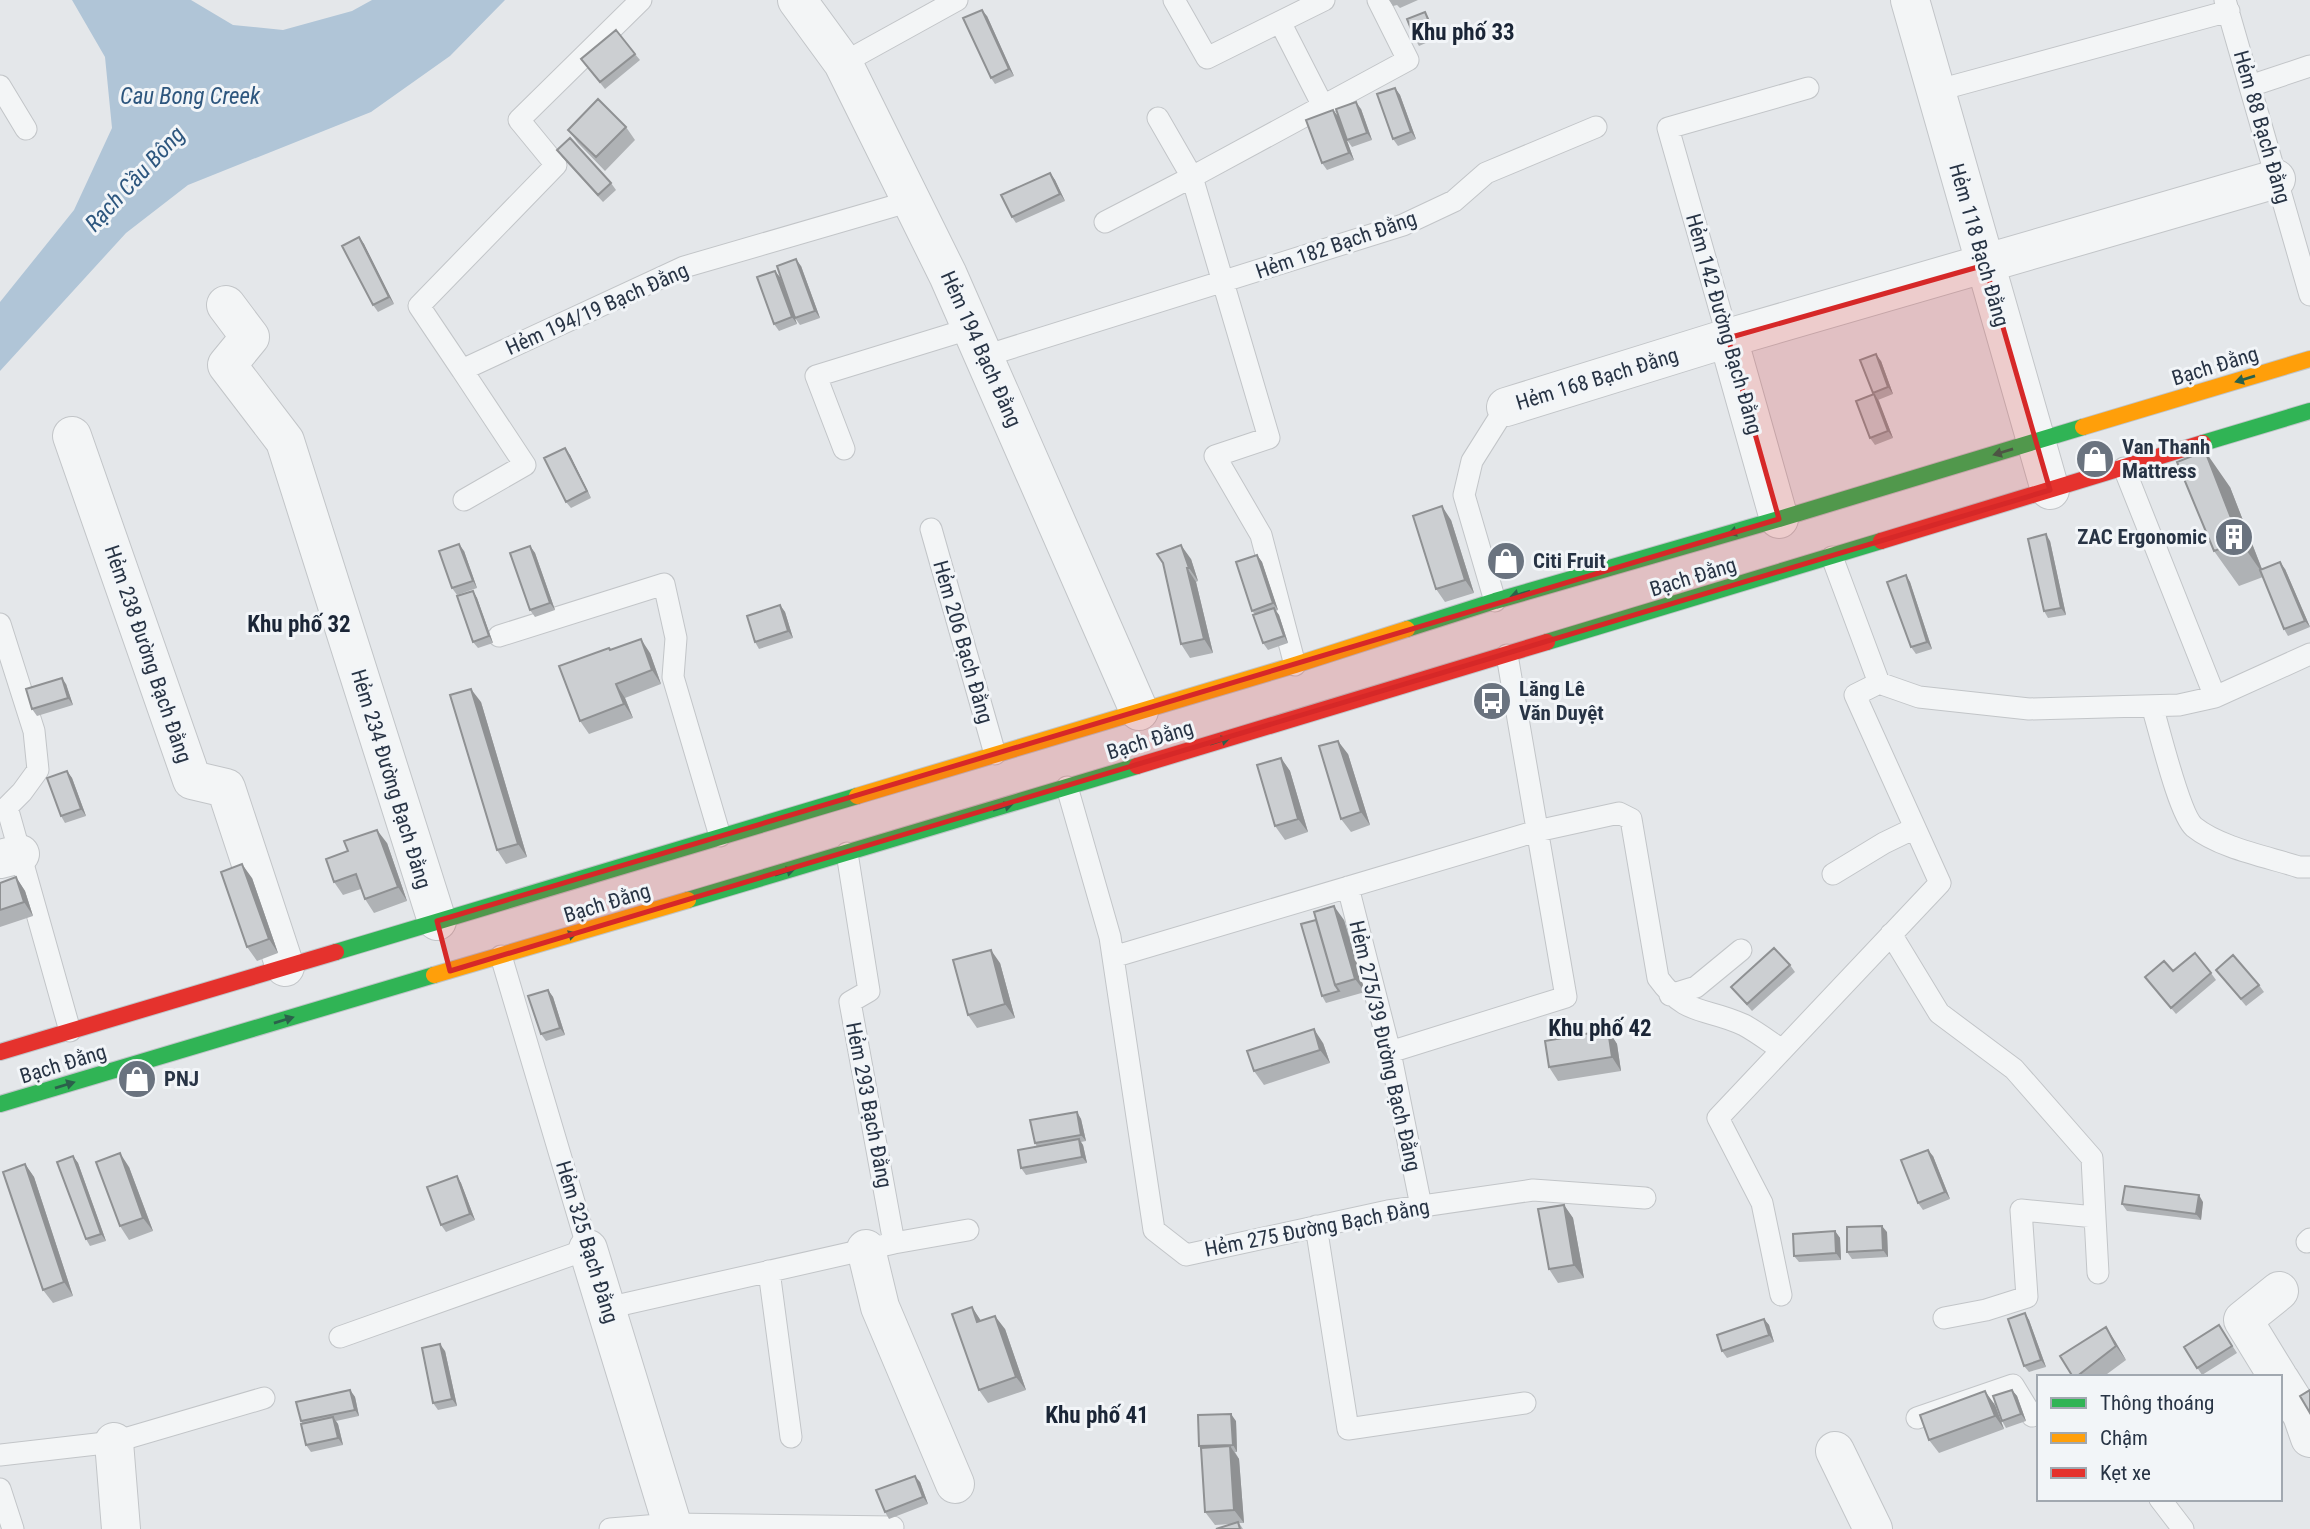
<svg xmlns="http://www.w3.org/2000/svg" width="2310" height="1529" font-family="'Roboto Condensed',sans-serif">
	<rect width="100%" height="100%" fill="#e4e7ea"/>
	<!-- water -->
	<path fill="#b0c5d7" d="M72,0H191L233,25L283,30L352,11L372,0H505L450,56L371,112L188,185L126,233L0,371V302L74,210L112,128L105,57Z"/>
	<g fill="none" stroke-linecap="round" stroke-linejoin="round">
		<defs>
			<path id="lane" d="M1174,0L1207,58L1324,0
				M2225,0L2310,295
				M1280,22L1323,106
				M843,63L957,0
				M0,86L26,129
				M2250,86L2310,66
				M1935,91L2229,11
				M1105,222L1192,177L1158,118
				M1728,338L1668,128L1808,88
				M985,356L1403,225L1454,201L1486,173L1596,127
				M462,370L419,306L556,165L519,120L641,0
				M844,449L816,376L972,328
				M464,500L525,465L462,370L684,267L911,201
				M931,529L995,754
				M1495,601L1464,495L1472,461L1506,407
				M0,624L34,731L38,770L22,792L7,807L70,1031
				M499,636L664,584L676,638L673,677L720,836
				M1295,665L1261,535L1215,456L1269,438L1192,177L1408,60L1378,0
				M1879,683L1919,697L2029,709L2179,705L2215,697L2124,468
				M2215,697L2310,654
				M2152,706C2159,728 2179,814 2194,827C2220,848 2268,857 2299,867H2310
				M1067,787L1110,937L1154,1230L1186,1255L1388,1211L1533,1190L1645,1198
				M847,853L869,991L850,1002L894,1243
				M1833,874L1884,843L1915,828
				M1348,887L1390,1052L1421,1206
				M1891,934L1939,1013L2014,1069L2092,1158L2095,1217L2021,1210L2027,1297L1986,1310L1944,1318
				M1113,957L1537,831L1619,813L1631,819L1658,978C1686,1017 1706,1007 1744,1025C1757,1032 1770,1042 1782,1050
				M1670,995L1696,987L1741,950
				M1390,1052L1566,997L1507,655
				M2095,1217L2098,1273
				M1316,1226L1348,1429L1525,1403
				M2307,1242L2310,1239
				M769,1271L791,1437
				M1781,1295L1762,1203L1718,1118L1940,883L1855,695L1879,683L1832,557
				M607,1308L894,1243L968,1230
				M340,1337L588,1249L501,956
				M1917,1418L2013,1385L2032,1416L2039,1413
				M0,1455L114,1442L264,1398
				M0,1489L13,1529
				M2160,1499L2183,1529
				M610,1529L672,1524L893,1527"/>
			<path id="street" d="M797,0L843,63L948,275L1139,711
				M1910,0L2050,490
				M226,305L250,337L227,365L285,441L437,921
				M1728,338L1779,519
				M1506,407L1728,338L2276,179
				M72,436L192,780L226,788L285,967
				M0,859L20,854
				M588,1249L672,1524
				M866,1249L880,1307L955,1484
				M2278,1377L2243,1320L2279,1291
				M2280,1380L2302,1415L2310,1438
				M114,1442L121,1529
				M1835,1451L1873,1529"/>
			<path id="fast" d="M2203,443L2310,411
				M1407,629L1495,601L1779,519L2083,427
				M1547,642L1881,541
				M688,900L1137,766
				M336,952L857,796
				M0,1104L434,975"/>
			<path id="slow" d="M2083,427L2310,359
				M857,796L1295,665L1407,629
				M434,975L688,900"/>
			<path id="jam" d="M1881,541L2203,443
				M1137,766L1547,642
				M0,1052L336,952"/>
		</defs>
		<!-- lane casing -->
		<use href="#lane" stroke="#c2c5c8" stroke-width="23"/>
		<!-- street casing -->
		<use href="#street" stroke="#c2c5c8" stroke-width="40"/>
		<!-- fast casing -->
		<use href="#fast" stroke="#bfc4c8" stroke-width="18"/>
		<!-- slow casing -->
		<use href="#slow" stroke="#bfc4c8" stroke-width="18"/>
		<!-- jam casing -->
		<use href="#jam" stroke="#bfc4c8" stroke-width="18"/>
		<!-- lane -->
		<use href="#lane" stroke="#f3f5f6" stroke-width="21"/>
		<!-- street -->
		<use href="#street" stroke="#f3f5f6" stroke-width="38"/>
		<!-- fast -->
		<use href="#fast" stroke="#30b455" stroke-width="16"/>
		<!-- slow -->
		<use href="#slow" stroke="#ff9f0a" stroke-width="16"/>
		<!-- jam -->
		<use href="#jam" stroke="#e5322d" stroke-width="16"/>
	</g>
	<!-- wall -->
	<path fill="#afb2b5" d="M1389,0H1418L1400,8L1397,5L1393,6Z
		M987,16L1014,76L995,84L991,78Z
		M1429,19L1437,38L1419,46L1415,39Z
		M635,54L640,60L605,89L581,59Z
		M1395,88L1400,95L1416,139L1398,146L1393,139Z
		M1361,109L1372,140L1352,147L1347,140Z
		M1338,116L1354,160L1327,170L1322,163Z
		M626,127L635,140L605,171L578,143L568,130Z
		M557,150L611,183L616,190L603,202L562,157Z
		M1050,173L1055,180L1065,201L1016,223L1012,217Z
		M359,237L364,244L394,304L378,312L373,305Z
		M801,266L820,318L800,325L795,318Z
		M780,277L797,324L779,331L774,324Z
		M1881,361L1893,394L1878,400L1893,438L1875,445L1870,438L1874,394L1873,393Z
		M570,455L591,498L571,508L566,502Z
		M2230,487L2262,569H2285L2310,627L2288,636L2284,629L2263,577L2239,586L2214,551Z
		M1451,520L1474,593L1445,602L1436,589Z
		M2050,541L2066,615L2048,618L2044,611Z
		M530,546L535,553L555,610L535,617L530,610Z
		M464,551L477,588L457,595L452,588Z
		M1257,555L1262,562L1278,610L1276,611L1279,615L1288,643L1268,650L1263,643L1255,614L1252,611Z
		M1191,559L1198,581L1196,582L1213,653L1190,658L1181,644L1163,563Z
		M1906,575L1910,582L1932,649L1916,654L1911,647Z
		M473,591L477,598L493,643L478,648L473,642Z
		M780,605L785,612L793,638L759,649L755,642Z
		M611,650L650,653L661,684L625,698L633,718L589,734L580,721Z
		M66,684L73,705L37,716L32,709Z
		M481,702L527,857L506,864L497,850Z
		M1348,754L1370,825L1351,832L1341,819Z
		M1281,758L1290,771L1308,832L1285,840L1275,826Z
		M67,771L72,778L86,816L65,823L61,816Z
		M387,843L407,901L374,913L365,899L361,889L343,895L334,882Z
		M16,877L25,891L33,916L0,927V883Z
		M252,878L278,953L257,961L247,947Z
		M1344,920L1365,992L1326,1003L1322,996Z
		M1000,963L1015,1018L977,1028L968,1015Z
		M1790,965L1795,972L1752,1011L1731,987Z
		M2216,970L2259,985L2264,992L2246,1006Z
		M2173,971L2211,973L2216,980L2176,1014L2145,977Z
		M548,990L553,997L565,1035L546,1041L541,1034Z
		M1608,1030L1617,1044L1621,1071L1558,1081L1549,1067Z
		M1323,1043L1330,1063L1264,1085L1254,1071Z
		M1077,1112L1081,1119L1086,1141L1081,1142L1083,1145L1087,1163L1026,1175L1021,1168L1037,1147L1035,1143Z
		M73,1156L78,1163L106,1241L90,1246L86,1239Z
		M1933,1156L1950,1199L1923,1210L1918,1203Z
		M25,1164L34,1177L73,1296L53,1303L43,1290Z
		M129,1167L153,1231L129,1240L120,1226Z
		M457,1176L461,1183L475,1220L446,1232L441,1225Z
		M2203,1202L2201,1220L2127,1211L2122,1204Z
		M1564,1205L1573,1218L1584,1278L1558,1283L1549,1269Z
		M1835,1231L1840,1238L1841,1260L1799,1262L1794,1256Z
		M1887,1232L1888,1257L1852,1259L1847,1252Z
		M972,1307L981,1321L1005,1329L1026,1390L988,1403L979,1390Z
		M2025,1313L2029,1320L2046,1367L2029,1372L2024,1366Z
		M1764,1319L1769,1325L1774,1342L1727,1358L1722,1351Z
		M2219,1325L2237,1353L2202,1375L2184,1347Z
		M2115,1341L2126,1360L2103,1377H2073Z
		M445,1351L457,1406L438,1410L433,1403Z
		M350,1390L355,1397L359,1416L336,1421L338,1424L343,1445L311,1452L306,1445L302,1423L301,1421Z
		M2012,1390L2017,1396L2026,1421L2006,1428L2002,1421Z
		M1995,1405L2004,1429L1939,1453L1929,1440Z
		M1236,1421L1237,1452H1235L1239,1459L1244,1523H1239L1243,1529H1240L1231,1524L1215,1525L1205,1512L1201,1450L1199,1446Z
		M920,1482L928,1504L889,1519L885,1512Z"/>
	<!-- shaded-wall -->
	<path fill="#8f9193" d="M982,10L987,16L1014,76L1009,69Z
		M1425,12L1429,19L1437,38L1433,31Z
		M1395,88L1400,95L1416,139L1411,132Z
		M1356,102L1361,109L1372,140L1367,133Z
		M1333,110L1338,116L1354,160L1349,153Z
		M1050,173L1055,180L1065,201L1060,194Z
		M359,237L364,244L394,304L389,297Z
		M796,259L801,266L820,318L815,311Z
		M775,271L780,277L797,324L792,317Z
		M1876,354L1881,361L1893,394L1888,387Z
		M1874,394L1879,401L1893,438L1888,431Z
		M565,448L570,455L591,498L587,491Z
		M2205,451L2230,487L2265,577L2240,541Z
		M1442,506L1451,520L1474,593L1465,580Z
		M2046,534L2050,541L2066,615L2061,608Z
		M459,544L464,551L477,588L473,581Z
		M1181,545L1191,559L1198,581L1189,568Z
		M530,546L535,553L555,610L550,603Z
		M1257,555L1262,562L1278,610L1273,603Z
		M2280,562L2285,569L2310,627L2305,621Z
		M1187,568L1196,582L1213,653L1204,639Z
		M1906,575L1910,582L1932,649L1927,642Z
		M473,591L477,598L493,643L489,636Z
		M780,605L785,612L793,638L788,631Z
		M1274,608L1279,615L1288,643L1284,636Z
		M641,639L650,653L661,684L652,670Z
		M62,678L66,684L73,705L68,698Z
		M616,684L625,698L633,718L624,704Z
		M471,689L481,702L527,857L518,844Z
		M1338,741L1348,754L1370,825L1361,812Z
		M1281,758L1290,771L1308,832L1298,819Z
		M67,771L72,778L86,816L81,809Z
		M377,830L387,843L407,901L398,887Z
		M242,864L252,878L278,953L269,939Z
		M16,877L25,891L33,916L24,902Z
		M1334,906L1344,920L1365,992L1355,979Z
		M991,950L1000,963L1015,1018L1005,1004Z
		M548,990L553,997L565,1035L560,1028Z
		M1314,1029L1323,1043L1330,1063L1320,1050Z
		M1608,1030L1617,1044L1621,1071L1612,1057Z
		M1077,1112L1081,1119L1086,1141L1081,1135Z
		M1079,1139L1083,1145L1087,1163L1082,1157Z
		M1928,1150L1933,1156L1950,1199L1945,1192Z
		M120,1153L129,1167L153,1231L143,1218Z
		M73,1156L78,1163L106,1241L101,1234Z
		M25,1164L34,1177L73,1296L64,1282Z
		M457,1176L461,1183L475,1220L470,1214Z
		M2199,1195L2203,1202L2201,1220L2196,1214Z
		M1564,1205L1573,1218L1584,1278L1574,1265Z
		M1882,1226L1887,1232L1888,1257L1883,1250Z
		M1835,1231L1840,1238L1841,1260L1836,1253Z
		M972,1307L981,1321L977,1322Z
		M2025,1313L2029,1320L2046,1367L2041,1360Z
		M995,1316L1005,1329L1026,1390L1016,1377Z
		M1764,1319L1769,1325L1774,1342L1769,1335Z
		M2106,1327L2115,1341L2126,1360L2116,1346Z
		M440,1344L445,1351L457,1406L452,1399Z
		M350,1390L355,1397L359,1416L355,1410Z
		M2012,1390L2017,1396L2026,1421L2021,1414Z
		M1985,1391L1995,1405L2004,1429L1995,1416Z
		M1231,1414L1236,1421L1237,1452L1233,1445Z
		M333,1417L338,1424L343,1445L338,1438Z
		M1230,1446L1239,1459L1244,1523L1234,1510Z
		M915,1476L920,1482L928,1504L923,1497Z"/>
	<!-- building -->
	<path fill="#cccfd2" stroke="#8f9193" stroke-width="2" d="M982,10L1009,69L991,78L963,18Z
		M1425,12L1433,31L1415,39L1407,19Z
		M616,30L635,54L600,82L581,59Z
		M1395,88L1411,132L1393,139L1377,94Z
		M598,99L626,127L596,157L568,130Z
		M1356,102L1367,133L1347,140L1336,109Z
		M1333,110L1349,153L1322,163L1306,120Z
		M570,138L611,183L598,195L557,150Z
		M1050,173L1060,194L1012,217L1001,195Z
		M359,237L389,297L373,305L342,246Z
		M796,259L815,311L795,318L777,266Z
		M775,271L792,317L774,324L757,277Z
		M1876,354L1888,387L1873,393L1860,360Z
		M1874,394L1888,431L1870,438L1856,401Z
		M565,448L587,491L566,502L544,458Z
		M2205,451L2240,541L2214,551L2177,462Z
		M1442,506L1465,580L1436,589L1413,516Z
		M2046,534L2061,608L2044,611L2028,539Z
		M459,544L473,581L452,588L439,551Z
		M1181,545L1189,568H1187L1204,639L1181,644L1163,563L1157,554Z
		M530,546L550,603L530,610L510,553Z
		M1257,555L1273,603L1252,611L1236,562Z
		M2280,562L2305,621L2284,629L2260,570Z
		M1906,575L1927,642L1911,647L1887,582Z
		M473,591L489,636L473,642L457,596Z
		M780,605L788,631L755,642L747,616Z
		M1274,608L1284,636L1263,643L1253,615Z
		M641,639L652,670L616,684L624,704L580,721L559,666L609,648L610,650Z
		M62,678L68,698L32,709L26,689Z
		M471,689L518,844L497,850L450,695Z
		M1338,741L1361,812L1341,819L1319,746Z
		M1281,758L1298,819L1275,826L1257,765Z
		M67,771L81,809L61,816L47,778Z
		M377,830L398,887L365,899L356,874L334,882L326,859L348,851L344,841Z
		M242,864L269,939L247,947L221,872Z
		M16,877L24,902L0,910V883Z
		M1334,906L1355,979L1335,985L1314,912Z
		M1316,920L1335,985L1339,991L1322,996L1301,924Z
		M1774,948L1790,965L1747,1004L1731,987Z
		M991,950L1005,1004L968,1015L953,960Z
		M2195,953L2211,973L2171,1008L2145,977L2164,961L2173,971Z
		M2233,955L2259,985L2241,999L2216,970Z
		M548,990L560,1028L541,1034L528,996Z
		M1314,1029L1320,1050L1254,1071L1247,1051Z
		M1608,1030L1612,1057L1549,1067L1545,1041Z
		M1077,1112L1081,1135L1035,1143L1030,1120Z
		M1079,1139L1082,1157L1021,1168L1018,1150Z
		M1928,1150L1945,1192L1918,1203L1901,1160Z
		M120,1153L143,1218L120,1226L96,1162Z
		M73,1156L101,1234L86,1239L57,1162Z
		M25,1164L64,1282L43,1290L3,1172Z
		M457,1176L470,1214L441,1225L427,1187Z
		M2125,1186L2199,1195L2196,1214L2122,1204Z
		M1564,1205L1574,1265L1549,1269L1538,1209Z
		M1882,1226L1883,1250L1847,1252V1227Z
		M1835,1231L1836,1253L1794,1256L1793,1234Z
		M972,1307L977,1322L995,1316L1016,1377L979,1390L952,1314Z
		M2025,1313L2041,1360L2024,1366L2008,1319Z
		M1764,1319L1769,1335L1722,1351L1717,1335Z
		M2219,1325L2232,1346L2197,1368L2184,1347Z
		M2106,1327L2116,1346L2076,1377H2073L2060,1356Z
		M440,1344L452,1399L433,1403L422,1348Z
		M350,1390L355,1410L301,1421L296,1402Z
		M2012,1390L2021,1414L2002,1421L1993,1396Z
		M2310,1390V1413L2300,1396Z
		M1985,1391L1995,1416L1929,1440L1920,1415Z
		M1231,1414L1233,1445L1199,1446L1198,1415Z
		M333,1417L338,1438L306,1445L301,1424Z
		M1230,1446L1234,1510L1205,1512L1201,1448Z
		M915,1476L923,1497L885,1512L876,1490Z
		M1238,1522L1240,1529H1216Z"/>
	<!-- one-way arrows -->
	<defs><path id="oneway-solid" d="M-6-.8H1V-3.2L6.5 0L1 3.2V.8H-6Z" transform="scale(1.75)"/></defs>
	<g fill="#2b614b">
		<use href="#oneway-solid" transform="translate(2245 379) rotate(163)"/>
		<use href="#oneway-solid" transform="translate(2003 452) rotate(163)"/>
		<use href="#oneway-solid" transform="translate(1738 531) rotate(164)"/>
		<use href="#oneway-solid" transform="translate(1520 594) rotate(164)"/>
		<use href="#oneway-solid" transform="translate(1220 741) rotate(-17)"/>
		<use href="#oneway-solid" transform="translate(1003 807) rotate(-17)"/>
		<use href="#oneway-solid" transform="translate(785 872) rotate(-17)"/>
		<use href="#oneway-solid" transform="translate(567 936) rotate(-17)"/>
		<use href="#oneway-solid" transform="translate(284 1020) rotate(-17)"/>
		<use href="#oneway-solid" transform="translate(65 1085) rotate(-17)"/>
	</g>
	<!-- marked area -->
	<path fill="#d62828" fill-opacity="0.2" stroke="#d62828" stroke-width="5" stroke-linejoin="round" d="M1985,265L2050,490L450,971L437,921L1779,519L1728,338Z"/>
	<!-- icons -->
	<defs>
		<symbol id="shop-disc" viewBox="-11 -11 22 22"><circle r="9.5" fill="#6a737f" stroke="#f2f5f8"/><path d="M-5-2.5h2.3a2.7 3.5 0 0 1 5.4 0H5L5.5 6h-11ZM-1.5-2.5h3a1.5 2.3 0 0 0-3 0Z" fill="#fff"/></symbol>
		<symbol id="building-disc" viewBox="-11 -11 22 22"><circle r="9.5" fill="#6a737f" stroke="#f2f5f8"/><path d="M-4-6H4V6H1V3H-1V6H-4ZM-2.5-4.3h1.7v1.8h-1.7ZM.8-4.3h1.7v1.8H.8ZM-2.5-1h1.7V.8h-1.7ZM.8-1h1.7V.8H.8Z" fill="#fff"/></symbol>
		<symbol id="bus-disc" viewBox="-11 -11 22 22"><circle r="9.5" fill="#6a737f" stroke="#f2f5f8"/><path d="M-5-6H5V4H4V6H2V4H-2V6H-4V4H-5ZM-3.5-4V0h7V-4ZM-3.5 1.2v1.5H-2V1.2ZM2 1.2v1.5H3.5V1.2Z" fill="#fff"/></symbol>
	</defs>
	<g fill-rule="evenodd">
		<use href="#shop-disc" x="2073" y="437" width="44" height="44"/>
		<use href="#building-disc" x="2212" y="515" width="44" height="44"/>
		<use href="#shop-disc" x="1484" y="539" width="44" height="44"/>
		<use href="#bus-disc" x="1470" y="679" width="44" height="44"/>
		<use href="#shop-disc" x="115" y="1057" width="44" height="44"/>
	</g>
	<g text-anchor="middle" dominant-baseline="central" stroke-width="6" stroke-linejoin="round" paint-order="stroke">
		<!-- street labels -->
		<g font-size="21" fill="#283445" stroke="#f2f5f8">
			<text transform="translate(2262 127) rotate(74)">Hẻm 88 Bạch Đằng</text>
			<text transform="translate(1336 245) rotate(-19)">Hẻm 182 Bạch Đằng</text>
			<text transform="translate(1979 245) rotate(74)">Hẻm 118 Bạch Đằng</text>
			<text transform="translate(597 309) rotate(-24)">Hẻm 194/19 Bạch Đằng</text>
			<text transform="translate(1724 324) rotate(74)">Hẻm 142 Đường Bạch Đằng</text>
			<text transform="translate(981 349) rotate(66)">Hẻm 194 Bạch Đằng</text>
			<text transform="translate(2215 366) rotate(-17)">Bạch Đằng</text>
			<text transform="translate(1597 379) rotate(-17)">Hẻm 168 Bạch Đằng</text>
			<text transform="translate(1693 577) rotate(-17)">Bạch Đằng</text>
			<text transform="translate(963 642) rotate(74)">Hẻm 206 Bạch Đằng</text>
			<text transform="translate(148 654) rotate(71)">Hẻm 238 Đường Bạch Đằng</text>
			<text transform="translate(1150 740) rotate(-17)">Bạch Đằng</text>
			<text transform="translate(391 779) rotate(73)">Hẻm 234 Đường Bạch Đằng</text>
			<text transform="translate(607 903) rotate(-17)">Bạch Đằng</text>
			<text transform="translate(1385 1046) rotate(77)">Hẻm 275/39 Đường Bạch Đằng</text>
			<text transform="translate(63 1064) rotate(-17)">Bạch Đằng</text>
			<text transform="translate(869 1105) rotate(79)">Hẻm 293 Bạch Đằng</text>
			<text transform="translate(1317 1228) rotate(-11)">Hẻm 275 Đường Bạch Đằng</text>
			<text transform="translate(587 1242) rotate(73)">Hẻm 325 Bạch Đằng</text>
		</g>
		<!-- poi labels -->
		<g font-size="21" font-weight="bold" fill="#283445" stroke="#f2f5f8" text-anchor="start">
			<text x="2122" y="447">Van Thanh<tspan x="2122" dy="24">Mattress</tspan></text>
			<text x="2207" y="537" text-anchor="end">ZAC Ergonomic</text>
			<text x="1533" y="561">Citi Fruit</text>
			<text x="1519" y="689">Lăng Lê<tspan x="1519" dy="24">Văn Duyệt</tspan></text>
			<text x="164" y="1079">PNJ</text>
		</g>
		<!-- neighbourhood labels -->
		<g font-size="23" font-weight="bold" fill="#1a2536" stroke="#f2f5f8">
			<text x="1463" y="32">Khu phố 33</text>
			<text x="299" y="624">Khu phố 32</text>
			<text x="1600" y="1028">Khu phố 42</text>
			<text x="1097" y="1415">Khu phố 41</text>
		</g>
		<!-- water labels -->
		<g font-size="23" font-style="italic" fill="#2d567e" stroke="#f2f5f8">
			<text x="190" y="96">Cau Bong Creek</text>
			<text transform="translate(135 179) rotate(-47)">Rạch Cầu Bông</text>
		</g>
	</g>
	<!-- legend -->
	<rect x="2037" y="1375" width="245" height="126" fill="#f2f5f8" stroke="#a1a8b0" stroke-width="2"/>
	<rect x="2051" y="1398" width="35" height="10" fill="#30b455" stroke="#a1a8b0" stroke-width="2"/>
	<text x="2100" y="1410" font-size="21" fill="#283445">Thông thoáng</text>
	<rect x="2051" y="1433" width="35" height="10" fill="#ff9f0a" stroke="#a1a8b0" stroke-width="2"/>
	<text x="2100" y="1445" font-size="21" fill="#283445">Chậm</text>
	<rect x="2051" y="1468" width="35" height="10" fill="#e5322d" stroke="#a1a8b0" stroke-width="2"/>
	<text x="2100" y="1480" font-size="21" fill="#283445">Kẹt xe</text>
</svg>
